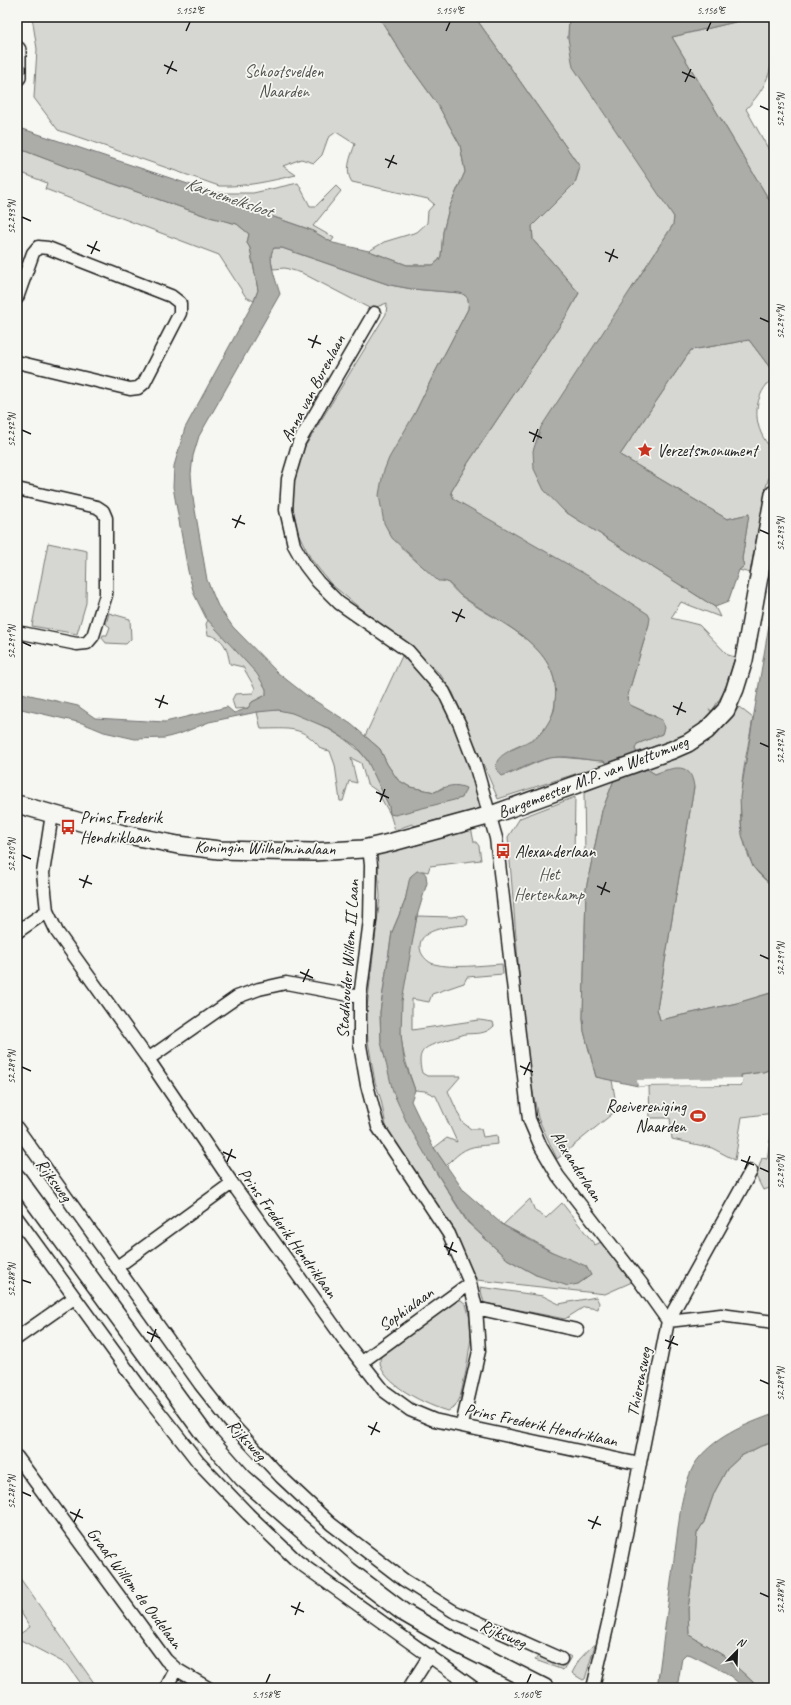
<svg xmlns="http://www.w3.org/2000/svg" width="791" height="1705" font-family="Caveat,sans-serif">
	<rect width="100%" height="100%" fill="#f6f6f2"/>
	<filter id="ink" filterUnits="userSpaceOnUse"><feTurbulence type="fractalNoise" baseFrequency=".025" numOctaves="2"/><feDisplacementMap in="SourceGraphic" scale="8" xChannelSelector="R" yChannelSelector="G"/><feConvolveMatrix kernelMatrix="1 2 1 2 8 2 1 2 1" color-interpolation-filters="sRGB"/></filter>
	<g filter="url(#ink)">
		<!-- green -->
		<path fill="#d6d6d2" stroke="#797977" d="M32,17H379L407,62L438,105L460,145L465,172L449,208L443,232L441,256L439,260L433,265H407L369,251L384,242L417,232L427,223L428,211L434,204L428,199L352,182C344,171 351,156 355,144L336,132L328,138L322,155L314,163L301,159L283,166L296,175C270,181 246,187 219,186L58,130L34,98L37,49Z
			M475,17H569L568,38L674,217L673,225L632,288L564,511L715,607L720,617L681,602L671,618L699,625L728,655L735,657L724,692L712,711L709,709L712,713L703,723L680,740L637,753L635,749L637,744L662,734L655,716L630,705L627,698L649,624L454,499L451,492L468,463L567,315L579,293L533,240L532,226L575,183L580,167Z
			M756,17H774C774,57 775,79 746,109L774,159V208L672,37Z
			M17,148L83,173L206,216L237,224L249,234L247,243L250,248L258,290L254,301L246,297L219,255L45,189L47,183L17,171Z
			M298,183L310,206H316L336,186L341,191L313,226L334,238L331,242L311,230L268,215L215,193H253Z
			M274,248H282L390,285L412,289L461,293C469,297 469,300 468,309L431,380L416,411L402,549C410,555 417,563 425,568C432,573 439,577 446,581C451,586 456,592 461,596C498,624 563,645 555,703C551,732 534,739 510,750V774L547,758L559,757L604,761L606,764L498,799L453,693L440,674L401,638L367,614L331,584L311,559L297,531L292,501L295,477L304,448L386,314L387,303L371,309L302,273L285,268L273,269C271,261 269,255 274,248Z
			M749,340L774,373V384L771,380C751,399 753,430 772,449L774,447V460L766,487L750,573L739,570L744,566L742,559L749,514L727,519L620,455L691,350Z
			M48,543L87,551L86,603L77,634L32,626Z
			M109,613L130,619L131,639L126,644L106,643L102,638L103,635H107L110,627L106,624Z
			M208,620C220,633 263,673 266,689C267,691 266,693 266,695L252,702L248,708L235,709L232,700L235,694L253,693L255,688L243,667L230,664C227,649 225,638 208,635L206,624Z
			M402,656C415,668 427,680 437,694C460,726 470,771 483,808L415,826L412,824L395,830L390,814L377,791L367,784L361,763L351,758L357,783L349,781L343,801H340L335,765L330,751L321,749C303,725 288,729 261,729L257,712C264,711 272,709 279,710C303,712 352,739 366,759C376,771 382,792 389,806L390,814L461,798L443,787L435,792L410,787L398,780L387,764L380,749L365,736Z
			M739,707L753,718C745,766 729,820 753,866C757,874 768,882 774,888V992L737,1003L660,1020L657,1009L694,787L666,770L655,774L647,769C662,760 679,758 694,750C712,741 727,724 739,707Z
			M614,780L602,811L586,889L583,1018L584,1031L596,1077L612,1080L617,1110L557,1159L538,1118L533,1093L522,1011L508,837L520,818L575,797L574,855L585,854L584,792Z
			M471,828L474,842H476L479,846L481,860L430,866L428,872L423,871L411,876L405,901L392,932L380,1012L381,1042L429,1161L467,1222L507,1259L536,1275L578,1284L591,1275L532,1240L503,1225L530,1199L535,1211L546,1218L562,1203L595,1245L603,1241L632,1282L605,1294L477,1280L443,1215L387,1131L381,1100L375,1082L368,1041L366,1016L380,897L377,855L381,850Z
			M463,915L468,919L467,925C453,926 413,928 421,952C423,957 429,963 434,964C452,969 483,965 502,964L503,974L467,977L464,983L432,994L429,1002L412,999V1030L479,1020L493,1022L494,1026C485,1035 476,1033 465,1034C458,1036 451,1039 444,1041C424,1047 416,1050 422,1073L427,1076H461L448,1091L462,1122L471,1129H481L483,1137L497,1135L498,1144C491,1145 485,1145 479,1146C464,1147 456,1156 446,1166L434,1148L447,1138L457,1142L436,1096L425,1091L415,1090C409,1072 402,1054 401,1034C398,995 410,954 417,916L452,917Z
			M774,1068V1113L742,1117L735,1160L712,1148L672,1139L670,1118H650L649,1086L741,1085V1075L763,1072Z
			M774,1118V1187L763,1190L756,1176L762,1158L767,1159Z
			M480,1287L543,1296L559,1304L596,1297L599,1303L598,1309L584,1307L565,1319L484,1303Z
			M456,1300H461L466,1304L470,1319L471,1338L466,1371L460,1398L455,1407L448,1411C430,1407 379,1383 380,1361C380,1358 382,1355 383,1352Z
			M774,1442V1688H762L755,1684L726,1657L689,1635L688,1609L695,1557L697,1533L704,1522L714,1493L727,1469L741,1456L761,1446Z
			M17,1574L97,1687L84,1688L68,1665L17,1638V1636L30,1627L17,1606Z
			M593,1645H595L585,1679L583,1680L573,1674L572,1673L579,1660Z
			M539,1655L563,1663L568,1655L571,1657L563,1670L535,1660Z"/>
		<!-- water -->
		<path fill="#acaca9" stroke="#727271" d="M379,17H475L580,167L575,183L532,226L533,240L579,293L567,315L468,463L451,492L454,499L590,577L648,614L650,618L649,624L627,698L630,705L662,720L664,728L662,734L637,744L635,749L637,753L630,757L636,773L647,769L655,774C674,767 691,761 694,787L657,1009L660,1020L737,1003L774,992V1068L763,1072L741,1075L742,1085L638,1086L596,1077L584,1031L583,1018L586,889L602,811L614,780L625,777L619,761L606,764L604,761C589,761 573,756 558,757C539,758 520,770 502,776C481,755 524,747 536,738C543,732 550,721 553,713C555,709 555,705 555,701C562,651 507,626 472,603C468,600 464,598 460,595C456,591 451,584 447,582C444,581 440,581 438,581L392,538L384,523L379,495L383,473L389,458L416,411L431,380L468,309C469,300 469,296 460,293L412,289L390,285L282,248H274C266,257 277,283 280,294L199,436L193,456L191,474L193,498L207,580L218,606L233,627L278,673L306,695L351,724L380,749L387,764L398,780L410,787L435,792C446,786 455,783 466,788L462,798L395,815L390,814L389,806L367,760L356,746L328,728L292,713L278,710L257,712L209,722L182,733L165,738L135,739L104,732L82,723L17,708V692L78,706L95,718L165,722L227,707L234,713L248,708L252,702L266,695V689L257,674L206,618L194,594L188,571L173,487L174,466L185,428L254,301L258,290L250,248L247,243L249,234L237,224L206,216L83,173L17,148V127L215,193L268,215L311,230L333,243L369,251L407,265H433L439,260L441,256L443,232L449,208L465,172L460,145L438,105L407,62Z
			M569,17H756L672,37L774,208V373L749,340L691,350L620,455L727,519L749,514L742,559L744,566L739,570L728,602L715,607L564,511L544,490L534,469L533,451L541,427L673,225L674,217L573,67L568,38Z
			M774,595V888L753,867L742,835L740,797Z
			M417,871H423L426,875L427,883L417,916L402,1001L401,1034L404,1060L415,1090L411,1101L432,1145L464,1191L503,1225L550,1251L586,1266L591,1275L578,1284L568,1286L536,1275L507,1259L468,1222L429,1161L407,1123L393,1092L381,1042L380,1012L392,932L405,901L409,881L411,876Z
			M774,1414V1442L761,1446L741,1456L727,1469L714,1493L704,1522L697,1533L695,1557L688,1609L689,1635L726,1657L755,1684L762,1688H745L725,1672L691,1655L686,1654L682,1658L677,1688H657L681,1506C684,1492 687,1478 694,1465C711,1438 746,1424 774,1414Z"/>
		<!-- pier -->
		<path fill="#f6f6f2" d="M742,1078V1085L638,1086L637,1080Z"/>
		<g fill="none" stroke-linecap="round" stroke-linejoin="round">
			<defs>
				<path id="street" d="M17,298L33,253L38,247L48,248L171,296L180,303V313L144,383L138,388L130,389L17,362
					M374,313L299,442L288,479L286,510L294,545L305,565L318,582L339,603L408,651L444,692L460,725L475,764L496,838L529,1119L541,1147L558,1176L641,1283L668,1321
					M17,489L97,507L103,511L106,518V595L93,636L87,643L77,644L17,632
					M52,814L43,873L47,911L57,932L148,1059L232,1183L347,1344L384,1391L410,1410L434,1420L640,1464
					M369,847L371,865L370,920L360,997V1045L367,1085L378,1127L449,1234L470,1283L476,1308L479,1351L462,1425
					M17,932L47,911
					M148,1059L237,997L259,989L286,983L360,997
					M17,1128L200,1384L230,1422L281,1477L331,1524L404,1580L453,1611L561,1659
					M17,1218L142,1390L199,1463L248,1514L297,1561L474,1688
					M117,1267L232,1183
					M476,1308L577,1330
					M668,1321L721,1315L774,1322
					M17,1338L74,1298
					M362,1362L470,1283
					M17,1457L166,1660L176,1669L208,1688
					M166,1688L176,1669
					M409,1688L430,1655
					M593,1688L610,1615L668,1321L751,1171"/>
				<path id="secondary" d="M17,50V77
					M17,804L123,834L178,845L219,850L313,852L363,849L389,843L491,815L672,750L688,743L706,731L726,710L735,689L744,660L774,494
					M17,1178L205,1435L243,1478L349,1571L403,1612L460,1645L545,1688"/>
			</defs>
			<!-- street casing -->
			<use href="#street" stroke="#1c1c1c" stroke-width="15"/>
			<!-- secondary casing -->
			<use href="#secondary" stroke="#1c1c1c" stroke-width="20"/>
			<!-- street -->
			<use href="#street" stroke="#f6f6f2" stroke-width="12"/>
			<!-- secondary -->
			<use href="#secondary" stroke="#f6f6f2" stroke-width="17"/>
		</g>
	</g>
	<!-- ticks -->
	<path fill="none" stroke="#1c1c1c" stroke-width="1.5" d="M186,31L190,22M446,31L450,22M707,31L711,22M164,65L177,71M682,72L695,78M167,74L173,61M685,82L691,69M760,106L769,110M385,159L397,164M388,168L394,155M22,217L31,221M87,245L100,251M605,252L618,258M91,254L97,241M609,262L614,249M760,318L769,322M308,339L321,344M312,348L317,335M22,430L31,434M529,432L542,438M533,442L538,429M232,519L245,524M235,528L241,515M760,530L769,534M452,612L465,618M456,622L462,609M22,642L31,646M155,699L168,704M673,706L686,712M159,708L164,695M677,715L682,702M760,743L769,747M376,792L389,798M380,802L385,789M22,855L31,859M79,879L92,884M597,886L610,892M83,888L88,875M601,895L606,882M760,955L769,959M300,972L313,978M303,982L309,969M520,1066L533,1072M22,1067L31,1071M524,1075L530,1062M223,1152L236,1158M741,1160L754,1165M227,1162L232,1149M760,1168L769,1172M745,1169L750,1156M444,1246L457,1252M448,1255L453,1242M22,1280L31,1283M147,1332L160,1338M665,1340L678,1345M151,1342L156,1329M668,1349L674,1336M760,1380L769,1384M368,1426L380,1432M371,1435L377,1422M22,1492L31,1496M70,1512L83,1518M588,1520L601,1525M74,1522L80,1509M592,1529L598,1516M760,1593L769,1597M291,1606L304,1612M295,1615L300,1602M266,1683L270,1674M527,1683L531,1674"/>
	<!-- icons -->
	<defs>
		<symbol id="sight-bare" viewBox="-9 -9 18 18"><path d="M0-6L1.8-2.2L6-1.7L2.9 1.2L3.7 5.4L0 3.3L-3.7 5.4L-2.9 1.2L-6-1.7L-1.8-2.2Z" fill="#c8321e" stroke="#f6f6f2" stroke-width="2.5" paint-order="stroke"/></symbol>
		<symbol id="bus-bare" viewBox="-9 -9 18 18"><path d="M-5-6H5V4H4V6H2V4H-2V6H-4V4H-5ZM-3.5-4V0h7V-4ZM-3.5 1.2v1.5H-2V1.2ZM2 1.2v1.5H3.5V1.2Z" fill="#c8321e" stroke="#f6f6f2" stroke-width="2.5" paint-order="stroke"/></symbol>
		<symbol id="stadium-bare" viewBox="-9 -9 18 18"><path d="M0-5a6.5 5 0 1 0 0 10a6.5 5 0 1 0 0-10ZM-3.5-1.8h7v3.6h-7Z" fill="#c8321e" stroke="#f6f6f2" stroke-width="2.5" paint-order="stroke"/></symbol>
	</defs>
	<g fill-rule="evenodd">
		<use href="#sight-bare" x="634" y="439" width="22" height="22"/>
		<use href="#bus-bare" x="57" y="816" width="22" height="22"/>
		<use href="#bus-bare" x="492" y="840" width="22" height="22"/>
		<use href="#stadium-bare" x="687" y="1105" width="22" height="22"/>
	</g>
	<g text-anchor="middle" dominant-baseline="central" stroke-width="3.5" stroke-linejoin="round" paint-order="stroke">
		<!-- park labels -->
		<g font-size="17" fill="#545453" stroke="#f6f6f2">
			<text x="284" y="71">Schootsvelden<tspan x="284" dy="20">Naarden</tspan></text>
			<text x="549" y="874">Het<tspan x="549" dy="20">Hertenkamp</tspan></text>
		</g>
		<!-- street labels -->
		<g font-size="17" fill="#1c1c1c" stroke="#f6f6f2">
			<text transform="translate(313 388) rotate(-62)">Anna van Burenlaan</text>
			<text transform="translate(593 777) rotate(-21)">Burgemeester M.P. van Wettumweg</text>
			<text transform="translate(265 848) rotate(1)">Koningin Wilhelminalaan</text>
			<text transform="translate(348 959) rotate(-86)">Stadhouder Willem II Laan</text>
			<text transform="translate(577 1166) rotate(57)">Alexanderlaan</text>
			<text transform="translate(54 1180) rotate(54)">Rijksweg</text>
			<text transform="translate(288 1233) rotate(54)">Prins Frederik Hendriklaan</text>
			<text transform="translate(406 1309) rotate(-36)">Sophialaan</text>
			<text transform="translate(639 1382) rotate(-79)">Thierensweg</text>
			<text transform="translate(541 1425) rotate(12)">Prins Frederik Hendriklaan</text>
			<text transform="translate(247 1440) rotate(48)">Rijksweg</text>
			<text transform="translate(135 1588) rotate(53)">Graaf Willem de Oudelaan</text>
			<text transform="translate(503 1634) rotate(24)">Rijksweg</text>
		</g>
		<!-- poi labels -->
		<g font-size="17" fill="#1c1c1c" stroke="#f6f6f2" text-anchor="start">
			<text x="657" y="450">Verzetsmonument</text>
			<text x="80" y="817">Prins Frederik<tspan x="80" dy="20">Hendriklaan</tspan></text>
			<text x="515" y="851">Alexanderlaan</text>
			<text x="686" y="1106" text-anchor="end">Roeivereniging<tspan x="686" dy="20">Naarden</tspan></text>
		</g>
		<!-- water labels -->
		<g font-size="18" font-style="italic" fill="#565654" stroke="#f6f6f2">
			<text transform="translate(229 197) rotate(19)">Karnemelksloot</text>
		</g>
	</g>
	<!-- margin -->
	<rect width="791" height="1705" fill="none" stroke="#f6f6f2" stroke-width="44"/>
	<!-- north arrow -->
	<g transform="translate(737 1651) rotate(23)" stroke="#f6f6f2" stroke-width="3" paint-order="stroke">
	<path d="M0-3L7 15L0 10L-7 15Z" fill="#1c1c1c"/>
	<text y="-6" font-size="11" font-weight="bold" text-anchor="middle" fill="#1c1c1c">N</text>
	</g>
	<rect x="22" y="22" width="747" height="1661" fill="none" stroke="#1c1c1c" stroke-width="1.5"/>
	<g font-size="10" text-anchor="middle" fill="#1c1c1c">
		<text x="190" y="14">5.152°E</text>
		<text x="450" y="14">5.154°E</text>
		<text x="711" y="14">5.156°E</text>
		<text transform="translate(780 110) rotate(-90)" y="4">52.295°N</text>
		<text transform="translate(11 217) rotate(-90)" y="4">52.293°N</text>
		<text transform="translate(780 322) rotate(-90)" y="4">52.294°N</text>
		<text transform="translate(11 430) rotate(-90)" y="4">52.292°N</text>
		<text transform="translate(780 534) rotate(-90)" y="4">52.293°N</text>
		<text transform="translate(11 642) rotate(-90)" y="4">52.291°N</text>
		<text transform="translate(780 747) rotate(-90)" y="4">52.292°N</text>
		<text transform="translate(11 855) rotate(-90)" y="4">52.290°N</text>
		<text transform="translate(780 959) rotate(-90)" y="4">52.291°N</text>
		<text transform="translate(11 1067) rotate(-90)" y="4">52.289°N</text>
		<text transform="translate(780 1172) rotate(-90)" y="4">52.290°N</text>
		<text transform="translate(11 1280) rotate(-90)" y="4">52.288°N</text>
		<text transform="translate(780 1384) rotate(-90)" y="4">52.289°N</text>
		<text transform="translate(11 1492) rotate(-90)" y="4">52.287°N</text>
		<text transform="translate(780 1597) rotate(-90)" y="4">52.288°N</text>
		<text x="266" y="1698">5.158°E</text>
		<text x="527" y="1698">5.160°E</text>
	</g>
</svg>
